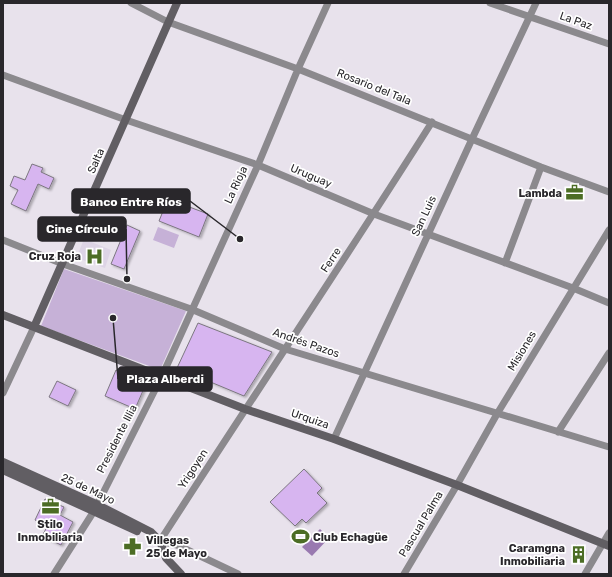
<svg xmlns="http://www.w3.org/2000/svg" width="612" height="577" font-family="Rubik,sans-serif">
	<defs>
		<filter id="shadow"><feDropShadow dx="2" dy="1.5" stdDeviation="1" flood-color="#0004"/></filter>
	</defs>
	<rect width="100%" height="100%" fill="#e8e2ec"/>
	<!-- built -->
	<path fill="#ddd4e5" d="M84,239L111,250L105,268L80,259L78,254Z"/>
	<!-- green -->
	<path fill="#c6b1d7" d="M158,227L179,235L174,248L153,240Z
		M64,269L186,311L160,370L41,326Z"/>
	<!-- water -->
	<path fill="#9979b0" d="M320,529L329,538L312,556L302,547Z"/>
	<!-- building -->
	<path fill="#d7b5f0" stroke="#7c7780" filter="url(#shadow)" d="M32,164L43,168L41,172L54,178L49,189L38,184L26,211L11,204L18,190L10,186L14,176L25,180Z
		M168,199L208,214L199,237L159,221Z
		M127,225L140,231L124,269L111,264Z
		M198,323L272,352L244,396L177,368Z
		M116,370L138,379L136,383L145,386L135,409L105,396Z
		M57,381L76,390L68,406L49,397Z
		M304,469L322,488L317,493L327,503L306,523L302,519L295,526L270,502Z
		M45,499L64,507L60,515L73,522L61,545L42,536L47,527L35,520Z
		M576,545L581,547L584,552L579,559L572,557Z"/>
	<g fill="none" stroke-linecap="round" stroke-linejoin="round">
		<!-- street -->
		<path stroke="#8b898d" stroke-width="7" d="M131,3L168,22L298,69L541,167L609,192
			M490,3L609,44
			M3,75L126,120L258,165L374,214L573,288L609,303
			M3,240L63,264L191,309L285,349L609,447
			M505,263L541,167
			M3,393L34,327
			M558,432L609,353
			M334,439L472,139L536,3
			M54,574L94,511L162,376L258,165L298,69L328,3
			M238,574L177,545L160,541C250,401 343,263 432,122
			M404,574L457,485L497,414L609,230
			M585,574L609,533"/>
		<!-- secondary -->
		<path stroke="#615e63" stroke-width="8" d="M3,315L245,409L334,439L457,485L609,546
			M34,327L177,3
			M3,462L96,504L151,532L160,541L166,558L181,574
			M3,470L137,531"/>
	</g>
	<!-- icons -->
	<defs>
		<symbol id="office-bare" viewBox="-9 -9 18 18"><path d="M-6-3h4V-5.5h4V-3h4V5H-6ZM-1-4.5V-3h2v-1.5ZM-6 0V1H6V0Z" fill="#4c6d25" stroke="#fff" stroke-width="2.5" paint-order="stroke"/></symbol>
		<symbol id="hospital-bare" viewBox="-9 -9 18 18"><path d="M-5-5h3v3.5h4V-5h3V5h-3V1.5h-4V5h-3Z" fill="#4c6d25" stroke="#fff" stroke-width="2.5" paint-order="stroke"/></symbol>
		<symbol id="stadium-bare" viewBox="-9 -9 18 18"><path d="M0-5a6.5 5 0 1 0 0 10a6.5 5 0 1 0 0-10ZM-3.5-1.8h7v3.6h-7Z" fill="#4c6d25" stroke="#fff" stroke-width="2.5" paint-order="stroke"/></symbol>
		<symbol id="pharmacy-bare" viewBox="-9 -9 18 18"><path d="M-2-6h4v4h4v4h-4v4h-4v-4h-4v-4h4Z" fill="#4c6d25" stroke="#fff" stroke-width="2.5" paint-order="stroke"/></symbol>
		<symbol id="building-bare" viewBox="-9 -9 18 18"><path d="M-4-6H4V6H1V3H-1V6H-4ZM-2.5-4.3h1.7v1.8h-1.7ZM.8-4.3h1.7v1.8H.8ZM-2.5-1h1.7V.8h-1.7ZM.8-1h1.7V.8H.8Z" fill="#4c6d25" stroke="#fff" stroke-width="2.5" paint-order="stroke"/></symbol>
	</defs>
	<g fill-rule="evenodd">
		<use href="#office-bare" x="562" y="180" width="25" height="25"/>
		<use href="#hospital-bare" x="82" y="244" width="25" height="25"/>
		<use href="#office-bare" x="38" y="494" width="25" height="25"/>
		<use href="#stadium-bare" x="288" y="524" width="25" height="25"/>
		<use href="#pharmacy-bare" x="120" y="534" width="25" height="25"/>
		<use href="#building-bare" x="566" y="542" width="25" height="25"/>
	</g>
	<g text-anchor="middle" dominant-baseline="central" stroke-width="3.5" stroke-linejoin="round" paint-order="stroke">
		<!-- street labels -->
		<g font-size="11" fill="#29272b" stroke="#fff">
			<text transform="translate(576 21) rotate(19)">La Paz</text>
			<text transform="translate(374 87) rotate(22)">Rosario del Tala</text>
			<text transform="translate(96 161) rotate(-66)">Salta</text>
			<text transform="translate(311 176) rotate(23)">Uruguay</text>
			<text transform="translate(236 185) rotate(-65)">La Rioja</text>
			<text transform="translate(424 216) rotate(-65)">San Luis</text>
			<text transform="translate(331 260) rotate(-57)">Ferre</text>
			<text transform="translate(306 343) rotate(19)">Andrés Pazos</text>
			<text transform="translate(522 351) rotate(-59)">Misiones</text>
			<text transform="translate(310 419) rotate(19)">Urquiza</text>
			<text transform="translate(117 439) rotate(-63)">Presidente Illia</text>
			<text transform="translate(193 469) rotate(-57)">Yrigoyen</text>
			<text transform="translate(88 489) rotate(25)">25 de Mayo</text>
			<text transform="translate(421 524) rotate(-59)">Pascual Palma</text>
		</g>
		<!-- poi labels -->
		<g font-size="11" font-weight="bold" fill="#29272b" stroke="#fff" text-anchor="end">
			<text x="562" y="193">Lambda</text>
			<text x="81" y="256">Cruz Roja</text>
			<text x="50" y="524" text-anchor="middle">Stilo<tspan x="50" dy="13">Inmobiliaria</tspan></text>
			<text x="313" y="537" text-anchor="start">Club Echagüe</text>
			<text x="146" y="540" text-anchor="start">Villegas<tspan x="146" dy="13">25 de Mayo</tspan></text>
			<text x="565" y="548">Caramgna<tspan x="565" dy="13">Inmobiliaria</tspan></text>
		</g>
	</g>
	<!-- callouts -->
	<path fill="none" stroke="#29272b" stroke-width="1.5" d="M240 239L190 201M127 279L126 229M113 318L118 379"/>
	<g fill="#29272b" stroke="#fff" stroke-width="1.5">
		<circle cx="240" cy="239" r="4"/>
		<circle cx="127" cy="279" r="4"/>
		<circle cx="113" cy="318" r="4"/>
	</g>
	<g fill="#29272b" stroke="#29272b" stroke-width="1.5">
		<rect x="72" y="189" width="118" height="24" rx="4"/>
		<rect x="38" y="217" width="88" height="24" rx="4"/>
		<rect x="118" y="367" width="94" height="24" rx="4"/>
	</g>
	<g font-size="12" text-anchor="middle" font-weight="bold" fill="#fff">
		<text x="131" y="206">Banco Entre Ríos</text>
		<text x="82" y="233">Cine Círculo</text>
		<text x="165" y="383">Plaza Alberdi</text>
	</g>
	<!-- border -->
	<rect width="612" height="577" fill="none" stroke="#29272b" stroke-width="8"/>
</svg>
